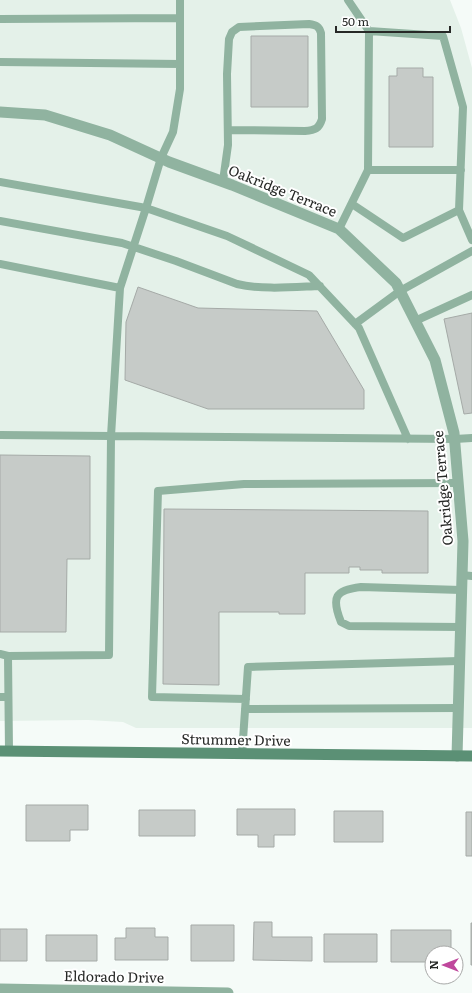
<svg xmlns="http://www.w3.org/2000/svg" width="472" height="993" font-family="Literata,serif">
	<rect width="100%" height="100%" fill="#f5fbf8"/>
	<!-- built -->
	<path fill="#e4f1e9" d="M0,0H450L461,28L472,68V728H136L123,722L88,720L0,721Z"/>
	<!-- building -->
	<path fill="#c6cbc8" stroke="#a5aaa7" d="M251,36H308V107H251Z
		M397,68H423V77H433V147H389V76H397Z
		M138,287L198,308L317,311L364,390V409H208L125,380L126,322Z
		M472,313V413L464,414L444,319Z
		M0,455L90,456V559H67L66,632H0Z
		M164,509L428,511V573H382V570H360V567H349V573H305V614H279V612H219V685L163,684Z
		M26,805H88V830H70V841H26Z
		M237,809H295V835H274V847H258V835H237Z
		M139,810H195V836H139Z
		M334,811H383V842H334Z
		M466,812H472V856H466Z
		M254,922H272V937H312V961L253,960Z
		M471,923H472V965H471Z
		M191,925H234V961H191Z
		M126,928H155V937H168V960H115V938H126Z
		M0,929H27V961H0Z
		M391,930H451V953H432V962H391Z
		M324,934H377V962H324Z
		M46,935H97V961H46Z"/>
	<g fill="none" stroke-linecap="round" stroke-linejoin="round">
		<!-- service -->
		<path stroke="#90b3a0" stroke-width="8" d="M0,19L180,18
			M369,31L443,36L463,107L459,210L472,240
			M0,62L180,64
			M368,170H461
			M223,181L228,145L227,74L229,39L232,32L239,27L309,24C316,25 319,26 321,33L322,119C319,129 315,130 305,131L228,130
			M0,182L146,208L227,236L309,275L359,328L408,439
			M352,204L403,238L459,210
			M0,221L122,243L176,261L237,284C262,290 294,287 320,286
			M339,229L368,170L369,31L348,0
			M0,264L120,288
			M415,321L472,295
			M355,324L400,291L472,251
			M0,435L111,436L120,288L146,208L161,158L173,132L180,89V0
			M461,575L472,576
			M460,627L349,626L341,622C331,597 335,590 361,587L461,590
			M0,654L8,656
			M0,697H8
			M246,699L152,697L158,491L244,484L458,483
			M245,709L458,708
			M9,751L8,656L109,655L111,436L455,439L472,438
			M242,754L248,667L459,661"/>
		<!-- minor -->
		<path stroke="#90b3a0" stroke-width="11" d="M0,112L45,115L110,135L169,162L232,185L339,229L396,283L435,360L454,433L463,541L457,756
			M0,989L228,993"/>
		<!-- secondary -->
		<path stroke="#5b9075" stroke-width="11" d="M0,751L472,756"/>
	</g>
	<g text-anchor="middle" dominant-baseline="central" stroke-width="4" stroke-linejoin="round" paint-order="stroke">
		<!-- street labels -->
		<g font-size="14" fill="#262826" stroke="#fff">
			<text transform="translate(283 190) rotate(22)">Oakridge Terrace</text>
			<text transform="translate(442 488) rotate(-95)">Oakridge Terrace</text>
			<text transform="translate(236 739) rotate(1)">Strummer Drive</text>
			<text transform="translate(114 976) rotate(1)">Eldorado Drive</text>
		</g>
	</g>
	<!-- north arrow -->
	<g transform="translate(444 965) rotate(270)"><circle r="19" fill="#ffffff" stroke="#a8a9a8"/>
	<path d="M0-3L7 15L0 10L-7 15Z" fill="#bf479c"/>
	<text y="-6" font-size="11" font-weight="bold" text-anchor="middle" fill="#262826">N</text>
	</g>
	<!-- scale -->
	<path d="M336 26v6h114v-6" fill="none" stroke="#262826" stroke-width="2"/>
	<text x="342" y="26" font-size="12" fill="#262826" stroke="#ffffff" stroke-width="3" paint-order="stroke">50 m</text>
</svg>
